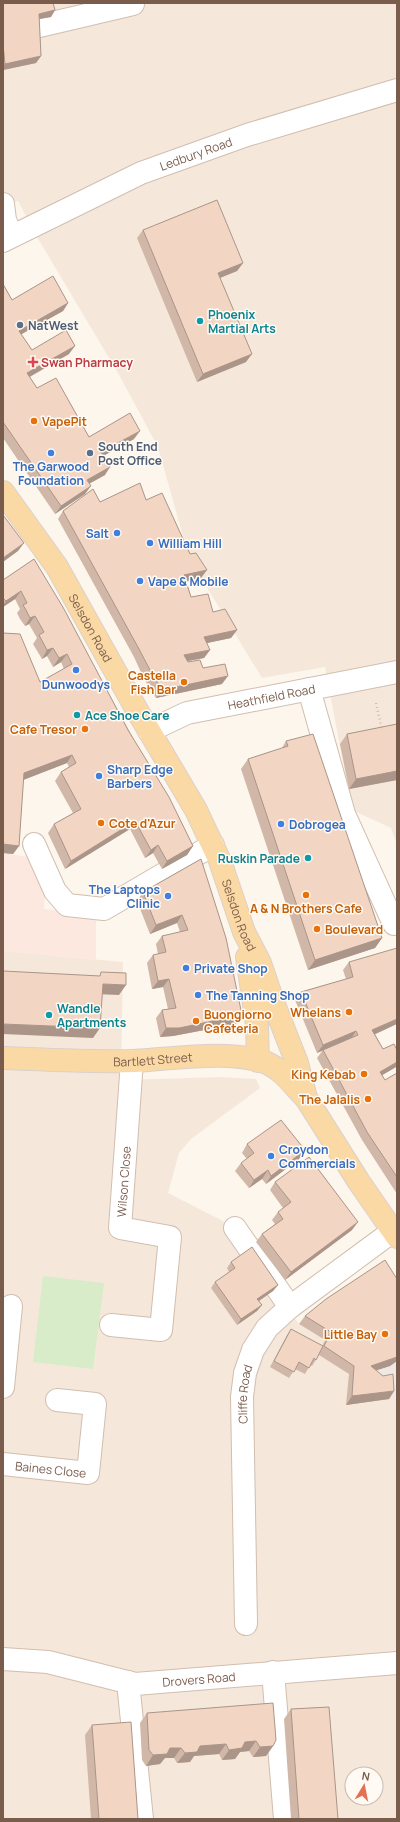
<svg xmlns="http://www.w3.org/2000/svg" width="400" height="1822" font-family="Manrope,sans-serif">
	<rect width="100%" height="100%" fill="#fdf6ec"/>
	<!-- residential -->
	<path fill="#f5e8da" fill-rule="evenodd" d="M3,3H397V845L391,828L352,810L325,667L262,678L189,558L158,447L118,373L37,237L18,201L3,203Z
		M3,951L123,962L121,1080L221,1077L256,1079L260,1088L191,1139L179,1153L168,1193L223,1221L299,1324L325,1340L318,1354L389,1399H397V1819H3ZM352,1774H376V1798H352Z"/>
	<!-- commercial -->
	<path fill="#fde8e0" d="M3,853L29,857L45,891L44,909L96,914V960L3,951Z"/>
	<!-- industrial -->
	<path fill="#efe9e4" d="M397,1361V1399H389L349,1374Z"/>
	<!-- green -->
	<path fill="#d8ecc9" d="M43,1276L104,1283L93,1369L33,1362Z"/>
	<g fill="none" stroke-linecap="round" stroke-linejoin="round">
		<defs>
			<g id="minor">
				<path d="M35,27L133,4"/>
				<path d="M3,204L5,220L12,236"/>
				<path id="s1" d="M3,241L141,173L247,135L397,90"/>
				<path d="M309,689L344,814L394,924"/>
				<path id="s2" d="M149,731L187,713L397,672"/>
				<path d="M34,844L55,891L67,905L104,909L213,845"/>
				<path d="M235,1228L290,1307"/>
				<path id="s3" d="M111,1325L161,1330L170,1237L120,1228L132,1061"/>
				<path d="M3,1387L11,1306"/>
				<path id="s4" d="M3,1464L88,1473L95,1404L57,1400"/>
				<path id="s5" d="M246,1624L242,1397L245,1373L253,1350L267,1328L290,1307L393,1231"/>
				<path id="s6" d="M3,1659L48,1662L135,1684L397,1663"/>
				<path d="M273,1672L285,1819"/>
				<path d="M128,1682L142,1819"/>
			</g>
			<g id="major">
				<path id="s7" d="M3,492L57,567L138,712L196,810L220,861L244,932L260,963L275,1007L297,1063L306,1098L359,1182L397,1237"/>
				<path d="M247,957L257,1025L258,1061"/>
				<path id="s8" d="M3,1058C47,1060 90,1062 134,1061C173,1059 231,1049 267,1063C283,1070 293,1085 305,1097"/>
			</g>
		</defs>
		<!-- minor casing -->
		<use href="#minor" stroke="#d1beb0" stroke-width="24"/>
		<!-- major casing -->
		<use href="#major" stroke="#dad1cd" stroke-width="24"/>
		<!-- path -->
		<path stroke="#d9b8a5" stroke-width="2.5" stroke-dasharray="1 3" stroke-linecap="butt" d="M376,703L382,730"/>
		<!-- minor -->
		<use href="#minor" stroke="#fff" stroke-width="22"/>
		<!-- major -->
		<use href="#major" stroke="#fbd9a5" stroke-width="22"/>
	</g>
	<!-- wall -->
	<path fill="#d1b7a8" d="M3,3L55,10L51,17L39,19L41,56L36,63L3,70Z
		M143,230L243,263L237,271L220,278L246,362L197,382L137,238Z
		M3,284L12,300L68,303L63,311L21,334L32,350L69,354L30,377L37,388L89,437L134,439L104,455L105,475L89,484L85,494L55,514L3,438Z
		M100,502L201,578L186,582L191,597L213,612L237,630L231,638L206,643L210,650L204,658L187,661L188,662L203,668L222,684L156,698L144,679L134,657L58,519L63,511Z
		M34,559L193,846L187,855L162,869L153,853L145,858L130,829L65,869L48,833L54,824L73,813L55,781L61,772L69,767L67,763L23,780L19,846L13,854L3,853L40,682L64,669L61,662L53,667L47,656L42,659L33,644L37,638L29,624L25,626L20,619L17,613L20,609L15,599L3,607V580Z
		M397,724V780L349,789L340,744L347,734Z
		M286,741L382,938L375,948L308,970L241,769L248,759L282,748Z
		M201,859L242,1015L236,1024L173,1036L160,1037L156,1018L162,1010L168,1009L163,987L152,989L147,963L153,955L158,954L156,944L162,936L180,932L177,923L150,934L137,901L143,892Z
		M349,962L375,1034L383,1049L396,1067L382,1075L385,1080L397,1073V1194L362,1140L317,1058L323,1050L317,1053L295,1000L301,992L346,979L343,970Z
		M247,1144L299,1159L266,1184L262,1179L249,1188L235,1171L241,1163L247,1159L242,1153Z
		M275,1182L352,1230L285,1280L256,1242L262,1234L275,1224L272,1220L278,1212L283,1208L270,1190Z
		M231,1262L278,1285L273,1291L259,1301L262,1305L257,1311L237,1325L211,1288L215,1282L229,1272L227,1268Z
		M397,1279V1361L390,1366L376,1370L394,1391L389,1399L346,1405L349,1374L319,1355L316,1360L312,1366L310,1365L305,1374L295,1369L289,1378L270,1367L287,1335L291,1329L322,1346L325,1340L299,1324L305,1316Z
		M291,1709L338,1819H291L284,1719Z
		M147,1713L273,1746L266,1756L253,1757L249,1751L240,1752L235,1759L222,1760L219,1754L194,1756L190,1762L177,1763L174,1758H165L160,1764L146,1766L142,1760L140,1723Z
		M92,1725L138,1819H91L85,1735Z"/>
	<!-- shaded-wall -->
	<path fill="#aa9588" d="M55,10L51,17L34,20L39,14Z
		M41,56L36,63L3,70V66L5,64Z
		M243,263L237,271L212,281L218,273Z
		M68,303L63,311L13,339L19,331Z
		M75,346L69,354L22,381L27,373Z
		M252,354L246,362L197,382L203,374Z
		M140,431L134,439L96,460L101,452Z
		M110,467L105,475L81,488L87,480Z
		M91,486L85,494L55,514L61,506Z
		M24,543L18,551L3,562V558Z
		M207,570L201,578L178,583L184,575Z
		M21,591L15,599L3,607V605L6,601Z
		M35,616L29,624L25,626L30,618Z
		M237,630L231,638L198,645L204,637Z
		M53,648L47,656L42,659L47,650Z
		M210,650L204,658L178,663L184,655Z
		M67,654L61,662L53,667L59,658Z
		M228,676L222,684L156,698L162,690Z
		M72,755L67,763L18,782L24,773Z
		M397,771V780L349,789L356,779Z
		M135,821L130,829L65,869L71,861Z
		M3,844L19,846L13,854L3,853Z
		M158,845L153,853L145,858L151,850Z
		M193,846L187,855L162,869L167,861Z
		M182,915L177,923L150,934L156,925Z
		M382,938L375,948L308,970L315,960Z
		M169,979L163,987L152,989L158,981Z
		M103,984L126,985L119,995L95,994Z
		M242,1015L236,1024L173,1036L160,1037L166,1028Z
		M397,1019V1024L367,1038L372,1030Z
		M3,1024L100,1028L93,1038L3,1034Z
		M356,1031L351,1039L317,1053L323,1045Z
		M397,1062V1066L396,1067L374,1080L380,1072Z
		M305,1150L299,1159L266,1184L271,1176Z
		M268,1170L262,1179L249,1188L254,1180Z
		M358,1222L352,1230L285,1280L291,1272Z
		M278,1285L273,1291L253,1305L257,1299Z
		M262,1305L257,1311L237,1325L241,1319Z
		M397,1357V1361L390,1366L365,1374L371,1366Z
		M394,1391L389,1399L346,1405L352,1396Z
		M256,1741L249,1751L240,1752L235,1759L222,1760L229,1750L245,1742Z
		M226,1744L219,1754L194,1756L190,1762L177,1763L185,1753L200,1746Z
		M273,1746L266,1756L253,1757L260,1747Z
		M170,1748H181L174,1758H165L160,1764L146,1766L153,1755Z"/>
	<!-- building -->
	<path fill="#f3d5c3" stroke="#aa9588" d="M3,3H53L55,10L39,14L41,56L5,64L3,44Z
		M217,200L243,263L218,273L252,354L203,374L143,230Z
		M53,276L68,303L19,331L32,350L66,330L75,346L27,373L37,388L56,378L89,437L130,413L140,431L101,452L110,467L87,480L91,486L61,506L3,422V284L12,300Z
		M140,483L146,500L162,493L190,554L196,553L207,570L184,575L191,597L208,594L213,612L225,609L237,630L204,637L210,650L184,655L188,662L200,660L203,668L225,664L228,676L162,690L150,670L139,649L63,511L93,489L100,502Z
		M3,515L24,543L3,558Z
		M34,559L64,609L128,730L169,797L193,846L167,861L158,845L151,850L135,821L71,861L54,824L81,809L61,772L76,763L72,755L24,773L19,846L3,844V633L20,634L40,682L72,664L67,654L59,658L53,648L47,650L39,635L44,632L35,616L30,618L26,610L23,605L27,603L21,591L6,601L3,598V580Z
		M397,724V771L356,779L347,734Z
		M313,734L382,938L315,960L248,759L288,746L286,741Z
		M201,859L226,938L242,1015L179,1028H166L162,1010L176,1008L169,979L158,981L153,955L166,952L162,936L188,930L182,915L156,925L143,892Z
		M397,948V1019L372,1030L383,1049L394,1044L397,1050V1062L380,1072L385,1080L397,1073V1177L367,1132L323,1050L358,1035L356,1031L323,1045L301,992L353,977L349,962Z
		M3,971L100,976L101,972L126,973V985L103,984L100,1028L3,1024Z
		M281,1120L305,1150L271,1176L268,1170L254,1180L241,1163L254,1153L247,1144Z
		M309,1157L358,1222L291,1272L262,1234L283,1219L278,1212L291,1202L275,1182Z
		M252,1247L278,1285L257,1299L262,1305L241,1319L215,1282L235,1268L231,1262Z
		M385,1260L397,1279V1357L371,1366L383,1376L393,1374L394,1391L352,1396L354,1366L324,1346L331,1332L305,1316L326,1299Z
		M291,1329L323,1346L316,1360L314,1358L309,1368L299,1362L294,1372L274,1361Z
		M273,1703L276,1740L273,1746L260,1747L256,1741L245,1742L242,1748L229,1750L226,1744L200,1746L197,1752L185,1753L181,1748H170L167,1754L153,1755L149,1750L147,1713Z
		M329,1707L338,1819H299L291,1709Z
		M131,1722L138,1819H99L92,1725Z"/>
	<!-- markers -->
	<g fill="#0f9aa8" stroke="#fffaf3" stroke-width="1.5">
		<circle cx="200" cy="321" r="4"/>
		<circle cx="77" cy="715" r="4"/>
		<circle cx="308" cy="858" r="4"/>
		<circle cx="49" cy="1015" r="4"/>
	</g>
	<g fill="#5c6f8a" stroke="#fffaf3" stroke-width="1.5">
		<circle cx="20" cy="325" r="4"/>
		<circle cx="90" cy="453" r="4"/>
	</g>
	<path fill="#e0444e" stroke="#fffaf3" stroke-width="1.5" d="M31 356h4v4h4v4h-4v4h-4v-4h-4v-4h4z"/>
	<g fill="#e8710a" stroke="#fffaf3" stroke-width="1.5">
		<circle cx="34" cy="421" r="4"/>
		<circle cx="184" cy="682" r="4"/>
		<circle cx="85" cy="729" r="4"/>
		<circle cx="101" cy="823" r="4"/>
		<circle cx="306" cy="895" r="4"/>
		<circle cx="317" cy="929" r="4"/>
		<circle cx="349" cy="1012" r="4"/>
		<circle cx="196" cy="1021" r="4"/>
		<circle cx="364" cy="1074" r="4"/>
		<circle cx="368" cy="1099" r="4"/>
		<circle cx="385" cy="1334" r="4"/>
	</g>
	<g fill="#3f7fe0" stroke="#fffaf3" stroke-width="1.5">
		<circle cx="51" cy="453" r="4"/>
		<circle cx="117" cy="533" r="4"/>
		<circle cx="150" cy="543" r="4"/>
		<circle cx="140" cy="581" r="4"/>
		<circle cx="76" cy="670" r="4"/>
		<circle cx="99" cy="776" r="4"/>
		<circle cx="281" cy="824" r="4"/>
		<circle cx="168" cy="896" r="4"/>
		<circle cx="186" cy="968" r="4"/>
		<circle cx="198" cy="995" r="4"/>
		<circle cx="271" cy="1156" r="4"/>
	</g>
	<g text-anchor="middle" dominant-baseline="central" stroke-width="3" stroke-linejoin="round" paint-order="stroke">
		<!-- street labels -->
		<g font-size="12" fill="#7a5c4d" stroke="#fffaf3">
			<text stroke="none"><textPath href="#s1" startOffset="212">Ledbury Road</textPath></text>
			<text stroke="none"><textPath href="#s7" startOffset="162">Selsdon Road</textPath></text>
			<text stroke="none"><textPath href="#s2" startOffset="128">Heathfield Road</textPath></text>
			<text stroke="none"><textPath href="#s7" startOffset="486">Selsdon Road</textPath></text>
			<text stroke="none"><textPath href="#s8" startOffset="150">Bartlett Street</textPath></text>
			<text stroke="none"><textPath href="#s3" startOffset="241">Wilson Close</textPath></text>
			<text stroke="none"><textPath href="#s5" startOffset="230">Cliffe Road</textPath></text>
			<text stroke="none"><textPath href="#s4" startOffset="48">Baines Close</textPath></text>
			<text stroke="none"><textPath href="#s6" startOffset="199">Drovers Road</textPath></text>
		</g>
		<!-- culture labels -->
		<g font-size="12" font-weight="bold" fill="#0d838f" stroke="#fffaf3" text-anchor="start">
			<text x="208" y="314">Phoenix<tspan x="208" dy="14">Martial Arts</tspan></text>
			<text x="85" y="715">Ace Shoe Care</text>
			<text x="300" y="858" text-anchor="end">Ruskin Parade</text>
			<text x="57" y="1008">Wandle<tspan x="57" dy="14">Apartments</tspan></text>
		</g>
		<!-- service labels -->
		<g font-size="12" font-weight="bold" fill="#4e5e75" stroke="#fffaf3" text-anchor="start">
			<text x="28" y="325">NatWest</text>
			<text x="98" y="446">South End<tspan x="98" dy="14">Post Office</tspan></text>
		</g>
		<!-- health labels -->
		<g font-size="12" font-weight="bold" fill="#be3a42" stroke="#fffaf3" text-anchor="start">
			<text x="41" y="362">Swan Pharmacy</text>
		</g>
		<!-- food labels -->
		<g font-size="12" font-weight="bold" fill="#c56008" stroke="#fffaf3" text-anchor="end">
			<text x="42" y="421" text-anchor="start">VapePit</text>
			<text x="176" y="675">Castella<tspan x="176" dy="14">Fish Bar</tspan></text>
			<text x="77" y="729">Cafe Tresor</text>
			<text x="109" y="823" text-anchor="start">Cote d'Azur</text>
			<text x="306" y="908" text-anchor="middle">A &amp; N Brothers Cafe</text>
			<text x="325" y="929" text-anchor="start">Boulevard</text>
			<text x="341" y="1012">Whelans</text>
			<text x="204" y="1014" text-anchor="start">Buongiorno<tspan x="204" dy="14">Cafeteria</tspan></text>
			<text x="356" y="1074">King Kebab</text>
			<text x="360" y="1099">The Jalalis</text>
			<text x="377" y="1334">Little Bay</text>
		</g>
		<!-- shop labels -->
		<g font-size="12" font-weight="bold" fill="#366cbe" stroke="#fffaf3" text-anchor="start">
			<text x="51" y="466" text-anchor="middle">The Garwood<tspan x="51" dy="14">Foundation</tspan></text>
			<text x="109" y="533" text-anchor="end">Salt</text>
			<text x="158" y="543">William Hill</text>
			<text x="148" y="581">Vape &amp; Mobile</text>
			<text x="76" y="684" text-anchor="middle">Dunwoodys</text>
			<text x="107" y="769">Sharp Edge<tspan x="107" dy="14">Barbers</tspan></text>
			<text x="289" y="824">Dobrogea</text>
			<text x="160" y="889" text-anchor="end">The Laptops<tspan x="160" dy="14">Clinic</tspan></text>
			<text x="194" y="968">Private Shop</text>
			<text x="206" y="995">The Tanning Shop</text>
			<text x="279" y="1149">Croydon<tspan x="279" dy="14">Commercials</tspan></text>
		</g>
	</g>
	<!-- border -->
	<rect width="400" height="1822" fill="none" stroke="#7a5c4d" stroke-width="8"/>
	<!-- north arrow -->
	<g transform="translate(364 1786) rotate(10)"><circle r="19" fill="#fffaf3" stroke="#cabbb1"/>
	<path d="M0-3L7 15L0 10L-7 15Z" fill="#e76f51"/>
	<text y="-6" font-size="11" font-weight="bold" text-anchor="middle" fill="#7a5c4d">N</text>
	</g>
</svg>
